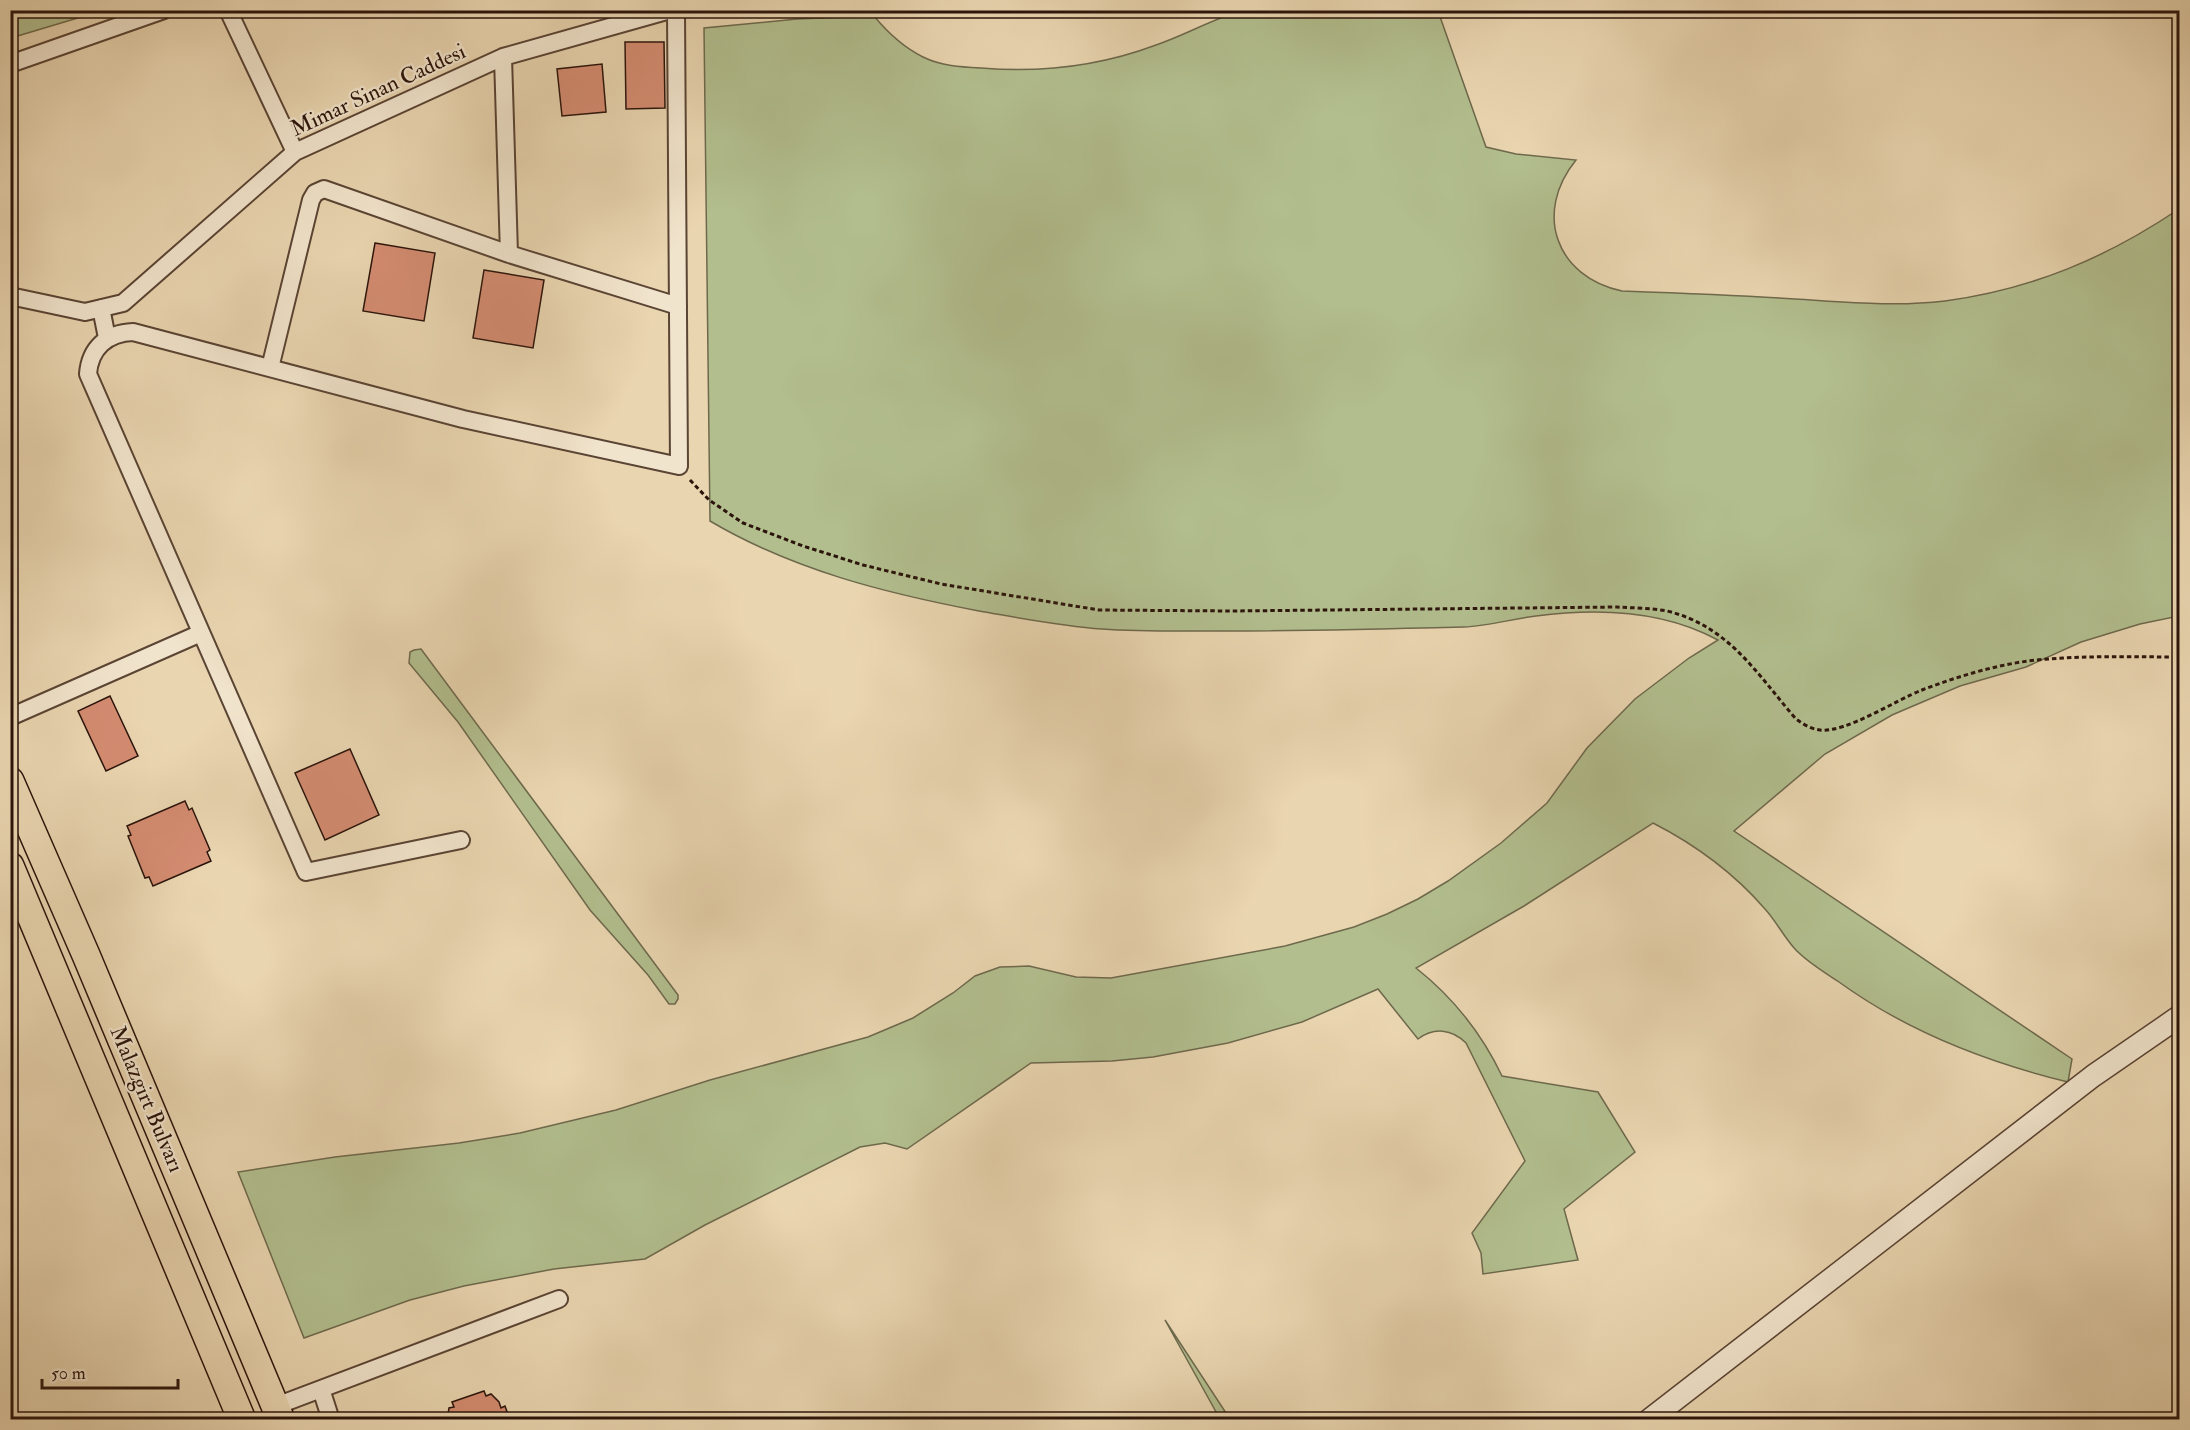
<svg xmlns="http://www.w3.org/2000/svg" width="2190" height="1430" font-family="'IM FELL Double Pica',serif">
	<rect width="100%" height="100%" fill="#e9d5b0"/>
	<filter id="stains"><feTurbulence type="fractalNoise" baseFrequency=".00333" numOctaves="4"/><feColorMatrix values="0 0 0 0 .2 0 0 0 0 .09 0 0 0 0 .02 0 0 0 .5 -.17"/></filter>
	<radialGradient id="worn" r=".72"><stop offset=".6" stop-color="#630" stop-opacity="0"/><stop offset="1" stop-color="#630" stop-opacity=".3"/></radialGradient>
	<!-- green -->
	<path fill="#b2be8e" stroke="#6e694c" stroke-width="1.5" d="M10,11L11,10L101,11L11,38Z
		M1240,11H1438L1486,147L1516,154L1576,160C1533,213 1556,277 1622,291C1680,293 1738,295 1795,299C1845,302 1895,307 1945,301C2033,289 2106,258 2179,209V616L2140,624L2081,642L2026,667L1960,686L1892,715L1825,754L1734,831L2072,1059L2068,1082C1986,1062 1908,1032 1839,982C1824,972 1807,962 1795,949C1784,937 1776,921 1765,909C1733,872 1696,845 1653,823L1524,906L1416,968C1454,998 1481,1032 1502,1076L1598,1092L1635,1152L1564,1209L1578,1260L1483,1274L1481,1253L1472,1233L1525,1161L1466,1043C1452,1029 1434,1027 1418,1039L1378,989L1302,1022L1228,1043L1153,1057L1112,1061L1031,1063L907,1149L885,1143L860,1147L705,1225L645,1259L554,1269L464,1286L410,1300L304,1338L238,1172L335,1157L459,1143L520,1133L616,1110L710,1080L868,1037L913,1018L953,993L975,976L1000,967L1029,966L1076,977L1111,978L1285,946L1354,927L1387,914L1418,899L1448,881L1501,843L1547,803L1587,748L1635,699L1689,658L1718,640C1663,610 1596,608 1536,616C1512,619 1488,626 1464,627C1385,629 1305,631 1226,631C1185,631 1143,632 1102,629C1060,626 1020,618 979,611C885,593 793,570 710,521L704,28L797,19L874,16C888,33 903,47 923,57C941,66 961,67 981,68C1040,73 1100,66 1156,45C1185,35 1211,20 1240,11Z
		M421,649L678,995V999L675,1004H669L648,975L590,910L458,722L409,663L410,652L414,650Z
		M1165,1320L1230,1419H1220Z"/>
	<!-- building -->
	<path fill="#d48c71" stroke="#2b140b" stroke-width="1.5" d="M625,42H664L665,108L626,109Z
		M602,64L606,112L562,116L557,69Z
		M375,243L435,253L424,321L363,311Z
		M484,270L544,280L533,348L473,338Z
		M110,696L138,756L106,771L78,711Z
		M350,749L379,815L325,840L295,773Z
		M185,801L189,810L192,808L210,850L207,852L211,861L153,886L149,877L145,878L128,836L131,835L127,826Z
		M484,1391L486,1396L491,1394L499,1402L501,1408L505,1406L510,1420H447L449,1408L454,1407L452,1402Z"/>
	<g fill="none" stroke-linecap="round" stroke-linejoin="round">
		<defs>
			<path id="minor" d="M228,10L295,152
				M503,57L509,254
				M10,64L164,10
				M10,296L85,312L123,303L295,152L503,57L670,10
				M101,308L107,338
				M270,368L311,200L315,193L324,189L509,254L678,306
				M10,717L201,633
				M461,840L306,872L88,374C90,348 107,333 133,332L463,419L679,466L676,10
				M321,1389L331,1420
				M276,1406L559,1299"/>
			<path id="tertiary" d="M1649,1420L2093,1076L2180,1016"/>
			<path id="trunk" d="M10,781L86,955L281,1420
				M10,866L242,1420"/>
		</defs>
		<!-- minor casing -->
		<use href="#minor" stroke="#5a4434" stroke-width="20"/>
		<!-- tertiary casing -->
		<use href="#tertiary" stroke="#5a4434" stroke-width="24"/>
		<!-- trunk casing -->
		<use href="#trunk" stroke="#2b140b" stroke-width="30"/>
		<!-- path -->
		<path stroke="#2b140b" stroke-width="3" stroke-dasharray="4.5 3" stroke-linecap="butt" d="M690,480L709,500L743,523L803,546L863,565L941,584L1099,610L1232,611L1617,607C1633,608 1651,608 1667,611C1729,626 1757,674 1796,719C1803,724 1811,729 1820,730C1846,733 1896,700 1922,690C1956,677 1992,666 2028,661C2078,655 2129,657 2180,657"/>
		<!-- minor -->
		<use href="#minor" stroke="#f1e4cc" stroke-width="16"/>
		<!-- tertiary -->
		<use href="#tertiary" stroke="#f1e4cc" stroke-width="21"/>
		<!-- trunk -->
		<use href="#trunk" stroke="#e9d5b0" stroke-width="27"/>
	</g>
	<g text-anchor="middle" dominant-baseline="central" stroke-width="4.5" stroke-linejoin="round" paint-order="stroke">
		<!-- street labels -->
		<g font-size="22" fill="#2b140b" stroke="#f1e4cc">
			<text transform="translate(378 90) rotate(-25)">Mimar Sinan Caddesi</text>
			<text transform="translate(147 1099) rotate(67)">Malazgirt Bulvarı</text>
		</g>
	</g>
	<!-- margin -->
	<rect width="2190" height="1430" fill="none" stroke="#e9d5b0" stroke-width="36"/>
	<rect x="12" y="12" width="2166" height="1406" fill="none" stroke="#2b140b" stroke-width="3"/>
	<rect x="18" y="18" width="2154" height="1394" fill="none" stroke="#2b140b" stroke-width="1.5"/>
	<!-- scale -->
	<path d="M42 1379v9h136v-9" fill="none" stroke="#2b140b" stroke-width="3"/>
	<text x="51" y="1379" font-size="18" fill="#2b140b" stroke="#f1e4cc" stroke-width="4.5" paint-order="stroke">50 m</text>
	<rect width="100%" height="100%" filter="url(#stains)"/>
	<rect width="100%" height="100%" fill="url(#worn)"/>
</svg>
